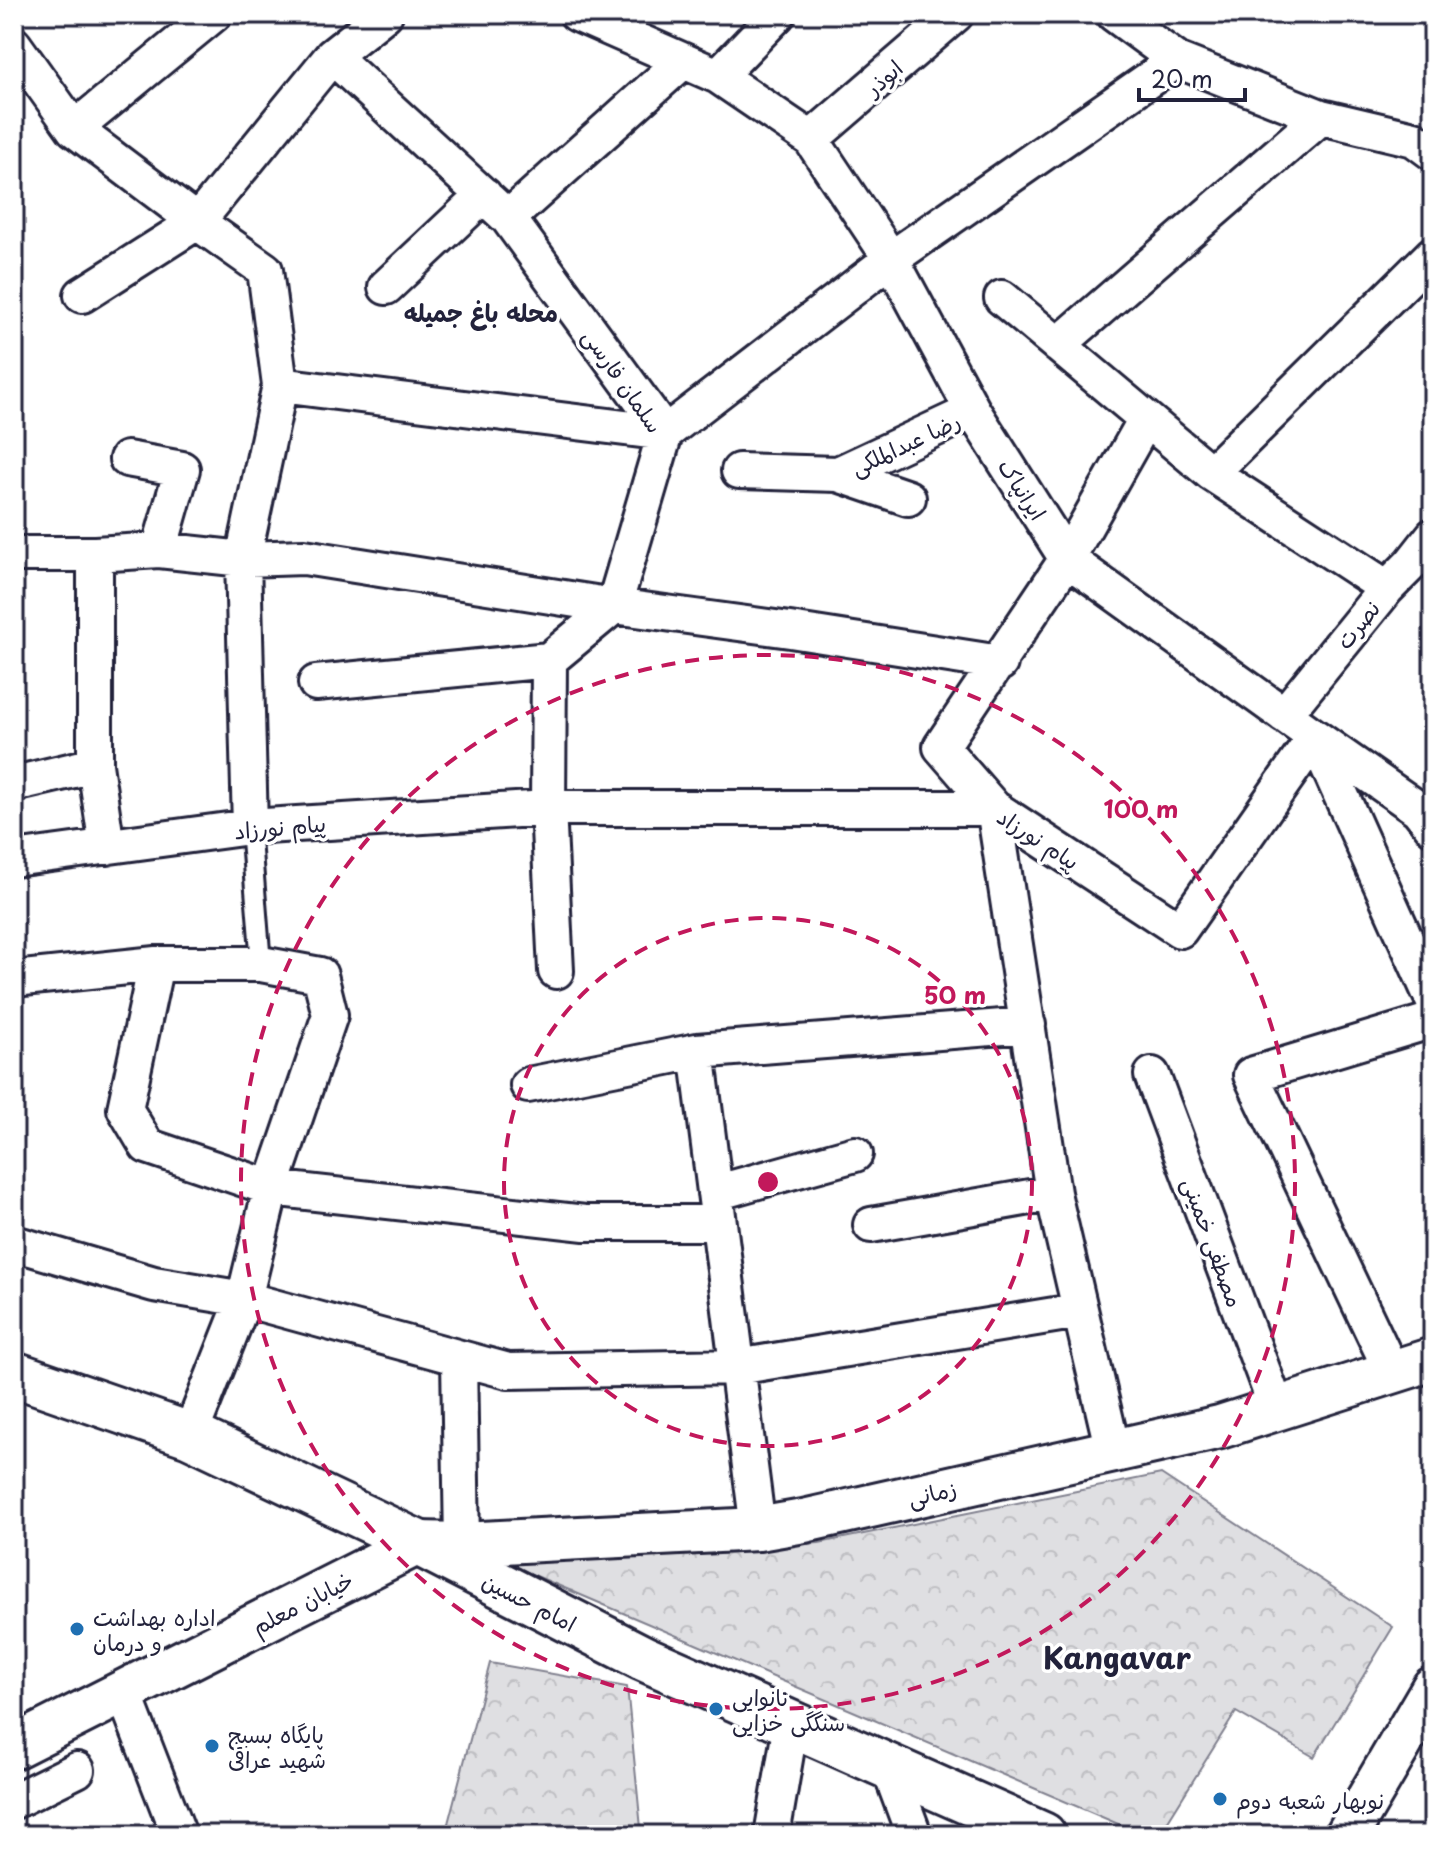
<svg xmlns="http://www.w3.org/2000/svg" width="1447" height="1849" font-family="'Playpen Sans','Playpen Sans Arabic',sans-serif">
	<defs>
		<pattern id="forest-crowns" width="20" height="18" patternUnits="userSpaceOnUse" patternTransform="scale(2)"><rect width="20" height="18" fill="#dfdfe2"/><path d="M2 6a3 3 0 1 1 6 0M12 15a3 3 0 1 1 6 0" fill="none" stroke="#bfbfc3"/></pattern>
	</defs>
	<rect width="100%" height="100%" fill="#fff"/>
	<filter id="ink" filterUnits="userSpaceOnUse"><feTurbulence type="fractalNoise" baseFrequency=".0125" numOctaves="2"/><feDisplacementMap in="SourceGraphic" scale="16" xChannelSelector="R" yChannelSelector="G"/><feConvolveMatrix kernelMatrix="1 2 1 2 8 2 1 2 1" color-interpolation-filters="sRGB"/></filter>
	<g filter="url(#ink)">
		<!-- forest -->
		<path fill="url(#forest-crowns)" stroke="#80808e" stroke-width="2" d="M1161,1474L1393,1627L1314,1757L1236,1712L1159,1835H1144L508,1564L819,1543Z
			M490,1663L627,1687L641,1828L629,1835H445Z"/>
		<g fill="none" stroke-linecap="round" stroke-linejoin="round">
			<defs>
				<path id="service" d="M250,827L261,964"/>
				<path id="minor" d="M577,14L718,76L811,139L891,259L973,411L1067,559L1315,737L1433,1000
					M1114,14L1177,60L1321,117L1414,139L1433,153
					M14,45L74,129L197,222L265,270L280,385L243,559L250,827
					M332,56L508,218L665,433L614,606L549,660L548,808L556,971
					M718,76L778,14
					M74,129L214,14
					M811,139L956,14
					M508,218L683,61
					M386,287L484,195
					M82,295L197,222L332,56L385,14
					M1002,298L1211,473L1387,588
					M1058,345L1321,117
					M280,385L665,433L891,259L1177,60
					M127,459L182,469L159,550
					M739,471L838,474L908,498
					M1211,473L1433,254
					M838,474L973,411
					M14,554H95L159,550L243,559L304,557L614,606L790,630L1000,663
					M95,554V765L107,847
					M316,683L549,660
					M1284,715L1387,588L1411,564L1433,536
					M14,784L95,765
					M14,859L250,827L548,808H994L1180,930L1315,737L1418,809L1433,828
					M156,964L125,1109L147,1146L271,1188L585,1223H719
					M14,979L156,964H261L320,975L330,1015L271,1188L244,1299L190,1435
					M697,1051L758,1529
					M1152,1075L1277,1409
					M528,1085L697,1051L1028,1025
					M715,1193L855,1154
					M871,1225L1053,1193
					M14,1243L154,1284L244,1299L508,1371L737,1367L1079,1311
					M459,1359L462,1544
					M1392,1372L1251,1075L1433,1020
					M1113,1451L1053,1193L994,808L941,747L1067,559L1146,419
					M123,1691L179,1835
					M888,1765L914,1835
					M14,1801L77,1770
					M772,1835L791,1724"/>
				<path id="tertiary" d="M14,1747L418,1543L462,1544L758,1529L804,1521L1220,1427L1433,1359
					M1347,1835L1433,1688"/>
				<path id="secondary" d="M14,1374L190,1435L418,1543L643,1658L1043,1835"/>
			</defs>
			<!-- service casing -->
			<use href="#service" stroke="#22223b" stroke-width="24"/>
			<!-- minor casing -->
			<use href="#minor" stroke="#22223b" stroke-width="40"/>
			<!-- tertiary casing -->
			<use href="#tertiary" stroke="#22223b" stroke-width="48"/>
			<!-- secondary casing -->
			<use href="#secondary" stroke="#22223b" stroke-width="50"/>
			<!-- service -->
			<use href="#service" stroke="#fff" stroke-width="18"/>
			<!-- minor -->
			<use href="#minor" stroke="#fff" stroke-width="34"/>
			<!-- tertiary -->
			<use href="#tertiary" stroke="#fff" stroke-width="42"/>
			<!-- secondary -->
			<use href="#secondary" stroke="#fff" stroke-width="44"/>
		</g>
	</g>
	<!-- distance rings -->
	<g fill="none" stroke="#c2185b" stroke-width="4" stroke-dasharray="14 10">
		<circle cx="768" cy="1182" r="264"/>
		<circle cx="768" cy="1182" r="527"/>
	</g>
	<!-- markers -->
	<g fill="#1f6fb2" stroke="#fff" stroke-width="3">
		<circle cx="77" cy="1629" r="8"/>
		<circle cx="716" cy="1709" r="8"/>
		<circle cx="212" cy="1746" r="8"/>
		<circle cx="1220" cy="1799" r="8"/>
	</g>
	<g text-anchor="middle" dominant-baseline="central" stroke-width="7" stroke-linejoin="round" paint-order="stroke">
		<!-- street labels -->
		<g font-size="22" fill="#22223b" stroke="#fff">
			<text transform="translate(883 77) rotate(-41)">ابوذر</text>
			<text transform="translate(624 380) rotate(55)">سلمان فارسی</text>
			<text transform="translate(905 443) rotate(-25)">رضا عبدالملکی</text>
			<text transform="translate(1023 489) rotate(57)">ایرانپاک</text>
			<text transform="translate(1357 624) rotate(-51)">نصرت</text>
			<text transform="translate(280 826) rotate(-5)">پیام نورزاد</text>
			<text transform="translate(1039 838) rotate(33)">پیام نورزاد</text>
			<text transform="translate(1214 1242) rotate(70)">مصطفی خمینی</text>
			<text transform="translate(932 1492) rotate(-13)">زمانی</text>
			<text transform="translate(530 1601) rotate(27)">امام حسین</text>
			<text transform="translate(302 1602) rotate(-27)">خیابان معلم</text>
		</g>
		<!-- poi labels -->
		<g font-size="22" fill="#22223b" stroke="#fff" text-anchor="start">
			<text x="93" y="1616">اداره بهداشت<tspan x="93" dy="25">و درمان</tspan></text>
			<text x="732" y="1696">نانوایی<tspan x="732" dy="25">سنگگی خزایی</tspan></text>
			<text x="228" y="1733">پایگاه بسیج<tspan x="228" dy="25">شهید عراقی</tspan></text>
			<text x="1236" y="1799">نوبهار شعبه دوم</text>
		</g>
		<!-- neighbourhood labels -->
		<g font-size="24" font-weight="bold" fill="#22223b" stroke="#fff">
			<text x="481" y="312">محله باغ‌ جمیله</text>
		</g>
		<!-- district labels -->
		<g font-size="30" font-weight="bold" fill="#22223b" stroke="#fff">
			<text x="1117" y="1656">Kangavar</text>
		</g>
	</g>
	<circle cx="768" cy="1182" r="12" fill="#c2185b" stroke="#fff" stroke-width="4"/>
	<g font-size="24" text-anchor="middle" font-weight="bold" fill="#c2185b" stroke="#fff" stroke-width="7" stroke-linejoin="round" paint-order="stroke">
		<text x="1141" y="818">100 m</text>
		<text x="955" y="1004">50 m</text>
	</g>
	<!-- margin -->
	<rect width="1447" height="1849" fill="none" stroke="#fff" stroke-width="48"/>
	<rect x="24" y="24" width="1399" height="1801" fill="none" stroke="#22223b" stroke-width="3" filter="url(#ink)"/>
	<!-- scale -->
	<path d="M1139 88v12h106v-12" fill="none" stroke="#22223b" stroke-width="4"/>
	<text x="1151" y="88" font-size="24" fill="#22223b" stroke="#ffffff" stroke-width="6" paint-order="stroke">20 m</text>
</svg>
